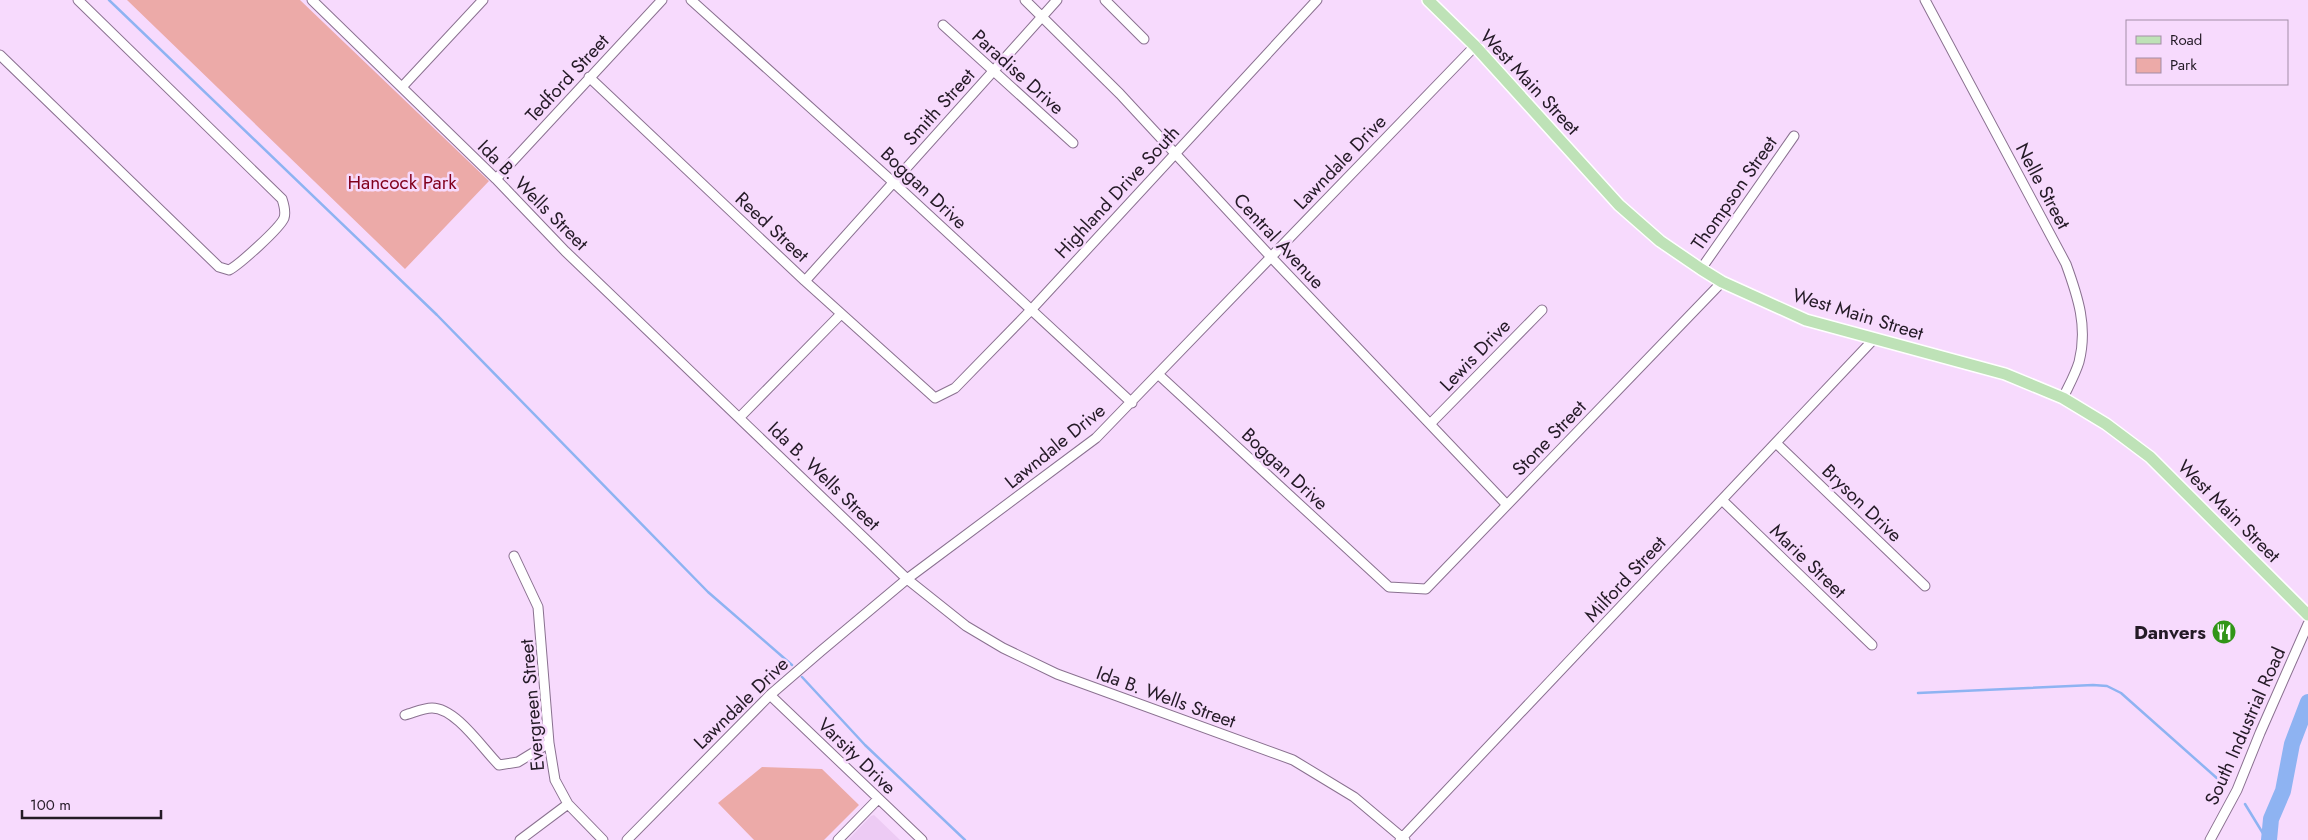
<svg xmlns="http://www.w3.org/2000/svg" width="2308" height="840" font-family="Jost,sans-serif">
	<rect width="100%" height="100%" fill="#f7dafd"/>
	<!-- built -->
	<path fill="#edcbf4" d="M874,815L900,840H848L871,816Z"/>
	<!-- green -->
	<path fill="#ecaaa8" d="M127,0H300L489,181L405,269Z
		M762,767L822,769L859,805L824,840H754L718,803Z"/>
	<g fill="none" stroke-linecap="round" stroke-linejoin="round">
		<!-- stream -->
		<path stroke="#8eb3f2" stroke-width="2.5" d="M109,0L437,315L708,592L792,665
			M802,677L865,745L965,840
			M1918,693L2093,685L2107,686L2121,693L2219,780
			M2245,804L2267,840"/>
		<!-- river -->
		<path stroke="#8eb3f2" stroke-width="16" d="M2269,840L2271,819L2283,791L2292,744L2308,702"/>
		<defs>
			<path id="minor" d="M312,0L496,179L565,251L907,579L966,626L1003,648L1057,674L1293,760L1354,797L1405,840
				M691,0L893,182L1132,403
				M1025,0L1120,94L1271,257L1507,505
				M1105,0L1144,39
				M1925,0L2066,264C2078,297 2088,327 2079,362C2075,375 2068,387 2063,398
				M943,25L1073,143
				M0,55L219,267L229,270C239,265 280,228 284,218C286,212 284,205 282,199L78,0
				M589,77L805,281L935,398L955,388L1031,310L1317,0
				M402,87L483,0
				M496,179L662,0
				M1701,269L1794,136
				M805,281L1057,0
				M1159,375L1389,587L1426,589L1722,282
				M740,417L841,314
				M1431,423L1542,310
				M1776,443L1925,586
				M1722,500L1872,645
				M514,556L538,607L549,743L555,780L568,804L603,840
				M770,695L922,840
				M405,715C413,713 423,708 432,708C456,708 482,748 499,765L518,762L549,743
				M520,840L568,804
				M627,840L770,695L821,651L907,579L1096,438L1475,46
				M838,840L878,799
				M1400,840L1873,340
				M2210,840L2237,790L2260,733L2308,624"/>
			<path id="major" d="M1428,0L1475,46L1619,205L1660,241L1701,269L1722,282L1806,320L2005,374L2063,398L2106,424L2150,457L2308,615"/>
		</defs>
		<!-- minor casing -->
		<use href="#minor" stroke="#8a7190" stroke-width="11"/>
		<!-- major casing -->
		<use href="#major" stroke="#fff" stroke-width="14"/>
		<!-- minor -->
		<use href="#minor" stroke="#fff" stroke-width="9"/>
		<!-- major -->
		<use href="#major" stroke="#bee2b7" stroke-width="11"/>
	</g>
	<!-- icons -->
	<defs>
		<symbol id="restaurant-disc" viewBox="-11 -11 22 22"><circle r="9.5" fill="#319518" stroke="#f7dafd"/><path d="M-5-6h1v4h1v-4h1v4h1v-4h1v5L-1.5 .5V6h-2V.5L-5-1ZM5-6V6H3V1.5H1.5Q1.5-4 5-6Z" fill="#fff"/></symbol>
	</defs>
	<g fill-rule="evenodd">
		<use href="#restaurant-disc" x="2210" y="618" width="28" height="28"/>
	</g>
	<g text-anchor="middle" dominant-baseline="central" stroke-width="5" stroke-linejoin="round" paint-order="stroke">
		<!-- street labels -->
		<g font-size="19" fill="#241a26" stroke="#f7dafd">
			<text transform="translate(1018 72) rotate(42)">Paradise Drive</text>
			<text transform="translate(567 78) rotate(-47)">Tedford Street</text>
			<text transform="translate(1530 82) rotate(47)">West Main Street</text>
			<text transform="translate(939 107) rotate(-48)">Smith Street</text>
			<text transform="translate(1340 162) rotate(-46)">Lawndale Drive</text>
			<text transform="translate(2043 186) rotate(62)">Nelle Street</text>
			<text transform="translate(924 188) rotate(43)">Boggan Drive</text>
			<text transform="translate(1117 192) rotate(-47)">Highland Drive South</text>
			<text transform="translate(1734 193) rotate(-55)">Thompson Street</text>
			<text transform="translate(533 195) rotate(45)">Ida B. Wells Street</text>
			<text transform="translate(772 227) rotate(43)">Reed Street</text>
			<text transform="translate(1279 241) rotate(47)">Central Avenue</text>
			<text transform="translate(1858 314) rotate(17)">West Main Street</text>
			<text transform="translate(1475 355) rotate(-46)">Lewis Drive</text>
			<text transform="translate(1549 438) rotate(-46)">Stone Street</text>
			<text transform="translate(1055 446) rotate(-39)">Lawndale Drive</text>
			<text transform="translate(1285 469) rotate(43)">Boggan Drive</text>
			<text transform="translate(824 476) rotate(44)">Ida B. Wells Street</text>
			<text transform="translate(1862 503) rotate(44)">Bryson Drive</text>
			<text transform="translate(2229 511) rotate(45)">West Main Street</text>
			<text transform="translate(1808 561) rotate(44)">Marie Street</text>
			<text transform="translate(1625 579) rotate(-47)">Milford Street</text>
			<text transform="translate(1166 697) rotate(20)">Ida B. Wells Street</text>
			<text transform="translate(741 703) rotate(-44)">Lawndale Drive</text>
			<text transform="translate(532 705) rotate(-95)">Evergreen Street</text>
			<text transform="translate(2245 726) rotate(-66)">South Industrial Road</text>
			<text transform="translate(857 756) rotate(44)">Varsity Drive</text>
		</g>
		<!-- park labels -->
		<g font-size="19" fill="#81001c" stroke="#f7dafd">
			<text x="402" y="182">Hancock Park</text>
		</g>
		<!-- poi labels -->
		<g font-size="19" font-weight="bold" fill="#241a26" stroke="#f7dafd" text-anchor="end">
			<text x="2206" y="632">Danvers</text>
		</g>
	</g>
	<!-- legend -->
	<rect x="2126" y="20" width="162" height="65" fill="#f7dafd" stroke="#a38da7"/>
	<rect x="2136" y="36" width="25" height="8" fill="#bee2b7" stroke="#a38da7"/>
	<text x="2170" y="45" font-size="15" fill="#241a26">Road</text>
	<rect x="2136" y="58" width="25" height="15" fill="#ecaaa8" stroke="#a38da7"/>
	<text x="2170" y="70" font-size="15" fill="#241a26">Park</text>
	<!-- scale -->
	<path d="M22 810v8h139v-8" fill="none" stroke="#241a26" stroke-width="2.5"/>
	<text x="30" y="810" font-size="15" fill="#241a26" stroke="#f7dafd" stroke-width="4" paint-order="stroke">100 m</text>
</svg>
